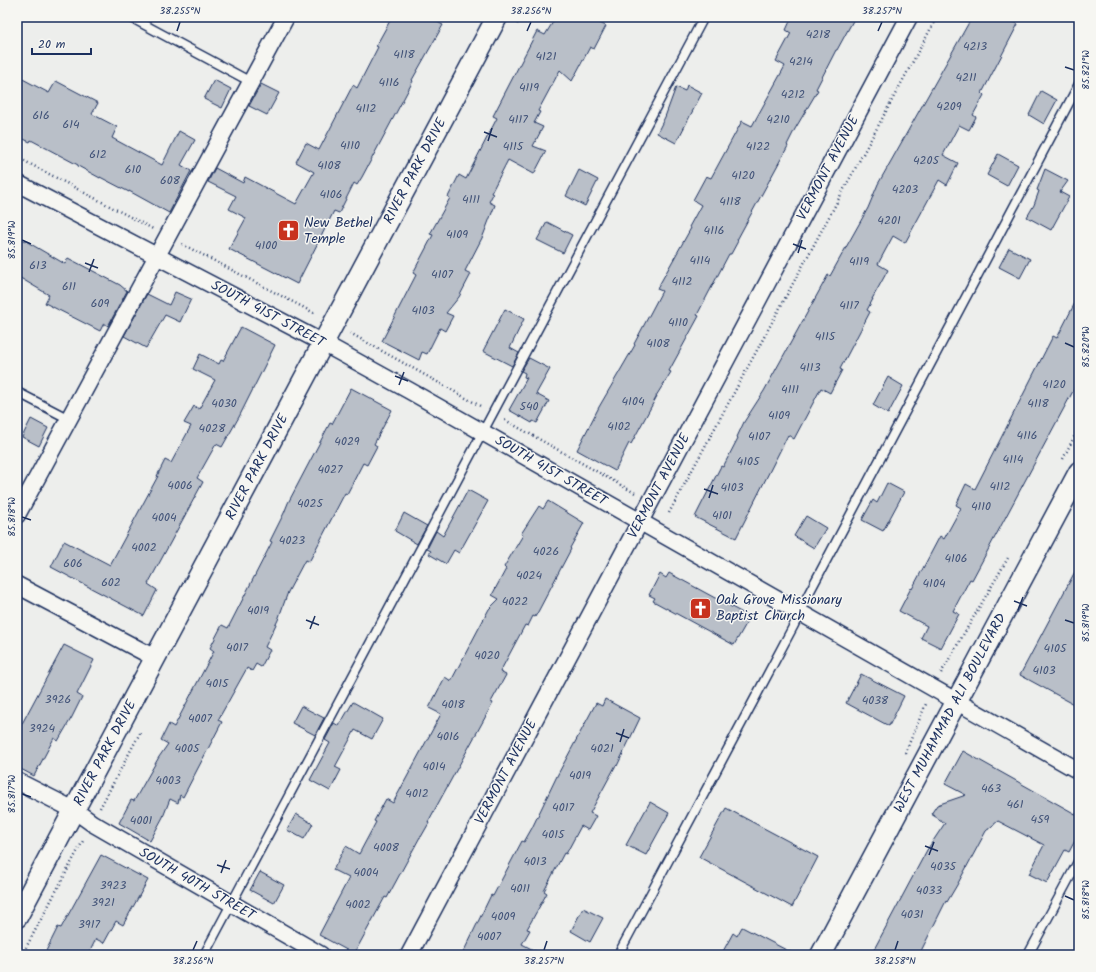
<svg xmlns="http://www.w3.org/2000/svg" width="1096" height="972" font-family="Kalam,sans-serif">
	<rect width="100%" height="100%" fill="#edeeec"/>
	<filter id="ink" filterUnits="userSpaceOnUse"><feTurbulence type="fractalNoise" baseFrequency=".025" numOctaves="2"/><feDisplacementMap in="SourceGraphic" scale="8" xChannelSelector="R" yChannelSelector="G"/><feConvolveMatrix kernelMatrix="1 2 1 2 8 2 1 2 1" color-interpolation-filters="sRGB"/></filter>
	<g filter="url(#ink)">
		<!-- building -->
		<path fill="#b9bfc8" stroke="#1b2f5e" d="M392,17H428L443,25L412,80L413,81L362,177L357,185L354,183L339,213L334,211L297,284L229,249L246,218L229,209L236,196L208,182L215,168L243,183L245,177L296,204L314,172L296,162L306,143L319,150L353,85L357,88L378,47L376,46Z
			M556,17H588L606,26L594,49L590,47L572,81L560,70L538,111L540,112L534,123L543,127L533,146L546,151L534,174L508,160L491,193L493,194L489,202L495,205L483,236L465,271L471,274L459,297L446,313L453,316L445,331L440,328L427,354L422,352L419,360L382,341L416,275L413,273L433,235L430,234L450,198L448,197L459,175L466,179L497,118L493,116L537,31L545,35Z
			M792,17H855L837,50H836L816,89L818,90L795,129L787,145L788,146L737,240L738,241L731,254H729L697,315L699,316L669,371L671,372L656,396H657L631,444L629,443L615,471L577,450L599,407L635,345L634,344L643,327L662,291L657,289L691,228L689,227L701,205L693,200L706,176L711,178L742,121L752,126L785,66L776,61L791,33L786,30Z
			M972,17H1006L1018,24L982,93L984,95L973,115L976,117L969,130L959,125L943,155L958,163L947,185L939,180L905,243L893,236L878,264L888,270L872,299H873L867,310L870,312L840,369L842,370L830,393L821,388L794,439L788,435L736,538L695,517L721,466L723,467L738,438L737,437L744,422L764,391L828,275L830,276L868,208L878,184L891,161Z
			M17,76L49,93L56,81L98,103L92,114L117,127L112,138L162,165L179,131L195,140L181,165L191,171L169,213L129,191V192L100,177V178L78,166V165L31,140L30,142L17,136Z
			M214,80L231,89L222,108L204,99Z
			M261,84L279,93L267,115L249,106Z
			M687,85L702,93L676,143L657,133L665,117L676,87L685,91Z
			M1041,91L1057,100L1044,124L1029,115Z
			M998,154L1018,165L1007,186L987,175Z
			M1045,169L1068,181L1060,192L1069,197L1051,230L1027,217L1034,205L1039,191L1037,190Z
			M579,170L598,180L585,206L566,196Z
			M547,222L572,235L563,253L537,240Z
			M17,236L65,264L68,258L120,285L127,291L108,326L104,323L100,331L45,303L49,295L17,276Z
			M1009,248L1030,259L1020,278L999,267Z
			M175,292L191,299L180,322L165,315L146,348L124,336L147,294L169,305Z
			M1079,295V380L972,580L970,579L953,611L959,614L941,648L921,638L927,626L899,611L911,588L912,589L940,536L944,539L961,508L956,505L966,484L975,489L1053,336L1057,338Z
			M505,309L524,319L510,348L519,353L512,366L483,351Z
			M241,327L275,345L239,417L222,447L216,444L197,478L203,482L148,584L157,590L144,616L51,567L64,541L110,565L158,476H157L165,460L171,463L191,426L184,423L194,406L199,409L215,380L193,369L200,354L219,364L221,360L223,361Z
			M529,358L550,369L536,394L549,401L537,423L533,421L532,423L509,410L527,378L524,377L525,373L521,371Z
			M888,377L903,386L888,414L873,405Z
			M351,388L392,410L374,444L377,446L367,465L363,463L347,494L345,493L309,562L305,560L288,592L278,620L265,647L270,650L261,667L256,664L252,671L247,668L218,720L222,722L183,797L180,795L178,803L170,799L163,817L150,841L119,823L131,800L134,801L159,757L168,744L161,740L169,724L174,727L196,685L214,651L210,648L222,625L228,628L272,542L270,541L284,513L288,503L330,423L332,424Z
			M31,419L48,428L39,446L22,437Z
			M887,483L904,492L883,531L862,520L873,500L877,503Z
			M468,490L488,501L459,553L454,550L446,564L429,554L431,551L427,549L436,531L443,536Z
			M548,501L584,523L570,548L571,549L539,610L535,617L533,616L528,626L525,625L500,672L506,675L491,702L493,703L428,822L429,823L421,837H420L387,898L385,897L354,954L319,935L349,878L333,870L346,846L359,854L376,822L374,821L386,799L393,803L441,714L429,708L445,677L451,681L489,609L499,599L492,595L506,569L504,567L523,535L521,534L539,506L543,509Z
			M404,513L427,526L417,544L395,531Z
			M806,516L826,528L814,548L794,536Z
			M1079,564V707L1020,675Z
			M669,573L750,617L734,645L653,601L655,598L649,595L660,574L666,578Z
			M64,645L94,660L77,694L82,697L72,717L58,741L54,738L34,776L17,767V733Z
			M861,674L904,696L889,726L846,703Z
			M605,699L640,718L617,766L616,765L590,813L596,816L588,830L581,826L566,854L564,853L544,891L547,893L527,929L530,930L522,944L543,955H462L491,895L493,896L522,841L524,842L532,828L557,776L596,703L602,706Z
			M353,702L383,719L372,739L355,730L335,767L341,770L330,791L310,780L330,743L325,740L334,723L339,726Z
			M301,706L324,718L315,735L292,723Z
			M963,751L1079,816V833L1069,852L1065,850L1047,883L1029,874L1044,845L998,821L986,831L957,885L947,902L946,901L919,955H871L927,850L945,823L931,814L937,805L966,795L945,784Z
			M650,802L669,813L646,855L626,845Z
			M726,808L818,857L792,907L699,857Z
			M296,814L313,824L304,839L287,830Z
			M101,855L148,880L123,925L116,921L104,943L96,939L88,955H44L58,927L61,928Z
			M260,872L284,885L274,903L250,890Z
			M583,908L603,918L590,942L571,931Z
			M742,927L796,955H721L733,933L737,936Z"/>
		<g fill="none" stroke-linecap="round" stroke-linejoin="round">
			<defs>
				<path id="service" d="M130,17L251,82
					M17,392L69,419
					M204,955L704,17
					M618,955L794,625L809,593L1079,84
					M1028,955L1079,860"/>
				<path id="minor" d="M17,183L323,343L410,391L1079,771
					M17,515L286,17
					M17,585L155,658
					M17,781L74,810L92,823L321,955
					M409,955L909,17"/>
				<path id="tertiary" d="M17,917L497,17
					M821,955L1079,472"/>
			</defs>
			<!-- service casing -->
			<use href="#service" stroke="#1b2f5e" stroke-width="11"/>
			<!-- minor casing -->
			<use href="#minor" stroke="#1b2f5e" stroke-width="19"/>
			<!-- tertiary casing -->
			<use href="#tertiary" stroke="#1b2f5e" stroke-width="23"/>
			<!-- path -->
			<path stroke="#1b2f5e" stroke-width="2.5" stroke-dasharray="1 3" stroke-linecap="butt" d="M517,24L521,17
				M17,157L153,229
				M182,244L316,314
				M350,333L482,407
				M505,420L635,493
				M1063,459L1079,427
				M669,513L937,17
				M941,673L1008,558
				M905,753L926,704
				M100,808L140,733
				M22,955L84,839"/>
			<!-- service -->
			<use href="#service" stroke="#f6f6f2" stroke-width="8"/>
			<!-- minor -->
			<use href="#minor" stroke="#f6f6f2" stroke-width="16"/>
			<!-- tertiary -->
			<use href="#tertiary" stroke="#f6f6f2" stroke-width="20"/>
		</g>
	</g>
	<!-- ticks -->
	<path fill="none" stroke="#1b2f5e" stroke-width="1.5" d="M177,31L180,22M527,31L531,22M878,31L882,22M1065,67L1074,70M484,132L497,137M488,141L492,128M22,240L31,244M793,244L806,249M798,253L802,240M85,263L98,268M89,272L94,259M1065,343L1074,347M395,376L408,381M399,385L404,372M704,489L718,494M709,498L713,485M22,517L31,520M1014,601L1027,606M1018,610L1023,597M306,620L319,625M1065,620L1074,623M310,629L315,616M616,733L629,738M620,742L624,729M22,794L31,797M925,846L938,851M929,855L934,842M217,865L230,869M221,873L226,860M1065,896L1074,900M193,950L197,941M544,950L547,941M895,950L898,941"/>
	<!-- icons -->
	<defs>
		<symbol id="church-square" viewBox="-11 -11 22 22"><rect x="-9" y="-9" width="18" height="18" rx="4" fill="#c8321e" stroke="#f6f6f2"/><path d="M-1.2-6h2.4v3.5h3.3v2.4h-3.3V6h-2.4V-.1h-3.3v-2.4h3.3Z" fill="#fff"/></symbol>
	</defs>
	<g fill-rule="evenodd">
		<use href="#church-square" x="276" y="218" width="25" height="25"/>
		<use href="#church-square" x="688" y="596" width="25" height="25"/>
	</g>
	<g text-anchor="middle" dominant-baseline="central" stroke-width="3" stroke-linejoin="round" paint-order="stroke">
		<!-- number labels -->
		<g font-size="12" fill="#425378">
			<text x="818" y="34">4218</text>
			<text x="975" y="46">4213</text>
			<text x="404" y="54">4118</text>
			<text x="546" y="56">4121</text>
			<text x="801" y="61">4214</text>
			<text x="966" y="77">4211</text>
			<text x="389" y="82">4116</text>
			<text x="529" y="87">4119</text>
			<text x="793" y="94">4212</text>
			<text x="949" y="106">4209</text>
			<text x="366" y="108">4112</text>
			<text x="41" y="115">616</text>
			<text x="518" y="119">4117</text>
			<text x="778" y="119">4210</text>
			<text x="71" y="124">614</text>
			<text x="350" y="145">4110</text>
			<text x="513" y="146">4115</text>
			<text x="758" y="146">4122</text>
			<text x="98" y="154">612</text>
			<text x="926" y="160">4205</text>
			<text x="329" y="165">4108</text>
			<text x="133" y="169">610</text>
			<text x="743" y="175">4120</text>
			<text x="170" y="180">608</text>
			<text x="905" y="189">4203</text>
			<text x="331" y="194">4106</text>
			<text x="471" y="199">4111</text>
			<text x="730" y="201">4118</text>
			<text x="889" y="220">4201</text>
			<text x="714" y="230">4116</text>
			<text x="457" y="234">4109</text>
			<text x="266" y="245">4100</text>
			<text x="700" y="260">4114</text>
			<text x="859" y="261">4119</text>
			<text x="38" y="265">613</text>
			<text x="442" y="274">4107</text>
			<text x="682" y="281">4112</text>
			<text x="69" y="286">611</text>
			<text x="100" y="303">609</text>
			<text x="849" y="305">4117</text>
			<text x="423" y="310">4103</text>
			<text x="678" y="322">4110</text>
			<text x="825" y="336">4115</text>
			<text x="658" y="343">4108</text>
			<text x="810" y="367">4113</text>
			<text x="1054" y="384">4120</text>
			<text x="790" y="389">4111</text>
			<text x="633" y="401">4104</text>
			<text x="224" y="403">4030</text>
			<text x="1038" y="403">4118</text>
			<text x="529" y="406">540</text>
			<text x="779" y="415">4109</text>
			<text x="619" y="426">4102</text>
			<text x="212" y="428">4028</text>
			<text x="1027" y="435">4116</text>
			<text x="759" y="436">4107</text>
			<text x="347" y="441">4029</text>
			<text x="1013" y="459">4114</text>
			<text x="748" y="461">4105</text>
			<text x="330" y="469">4027</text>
			<text x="180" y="485">4006</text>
			<text x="1000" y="486">4112</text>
			<text x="732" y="487">4103</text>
			<text x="310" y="503">4025</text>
			<text x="981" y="506">4110</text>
			<text x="722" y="515">4101</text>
			<text x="164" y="517">4004</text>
			<text x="292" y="540">4023</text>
			<text x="144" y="547">4002</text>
			<text x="546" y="551">4026</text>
			<text x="956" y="558">4106</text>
			<text x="73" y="563">606</text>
			<text x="529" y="575">4024</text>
			<text x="111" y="582">602</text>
			<text x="934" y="583">4104</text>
			<text x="515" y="601">4022</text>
			<text x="258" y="610">4019</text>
			<text x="237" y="647">4017</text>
			<text x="1055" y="648">4105</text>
			<text x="487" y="655">4020</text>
			<text x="1044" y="670">4103</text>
			<text x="217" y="683">4015</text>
			<text x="58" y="699">3926</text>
			<text x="875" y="700">4038</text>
			<text x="453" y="704">4018</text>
			<text x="200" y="718">4007</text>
			<text x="42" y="728">3924</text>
			<text x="448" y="736">4016</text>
			<text x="187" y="748">4005</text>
			<text x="602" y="748">4021</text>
			<text x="434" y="766">4014</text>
			<text x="580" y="775">4019</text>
			<text x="168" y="780">4003</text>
			<text x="991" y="788">463</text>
			<text x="417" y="793">4012</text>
			<text x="1015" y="804">461</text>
			<text x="563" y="807">4017</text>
			<text x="1040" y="819">459</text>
			<text x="141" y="820">4001</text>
			<text x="553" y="834">4015</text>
			<text x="386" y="847">4008</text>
			<text x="535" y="861">4013</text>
			<text x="943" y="866">4035</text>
			<text x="366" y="872">4004</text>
			<text x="113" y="885">3923</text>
			<text x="520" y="888">4011</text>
			<text x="929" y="890">4033</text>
			<text x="103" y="902">3921</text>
			<text x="358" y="904">4002</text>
			<text x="912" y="914">4031</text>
			<text x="503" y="916">4009</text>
			<text x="89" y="924">3917</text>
			<text x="489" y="936">4007</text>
		</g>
		<!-- street labels -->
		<g font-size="14" fill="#1b2f5e" stroke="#f6f6f2">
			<text transform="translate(828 168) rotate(-62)">VERMONT AVENUE</text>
			<text transform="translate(415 171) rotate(-62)">RIVER PARK DRIVE</text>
			<text transform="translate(268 314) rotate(28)">SOUTH 41ST STREET</text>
			<text transform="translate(257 467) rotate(-62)">RIVER PARK DRIVE</text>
			<text transform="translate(551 471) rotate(30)">SOUTH 41ST STREET</text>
			<text transform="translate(659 486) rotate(-62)">VERMONT AVENUE</text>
			<text transform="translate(950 713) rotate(-62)">WEST MUHAMMAD ALI BOULEVARD</text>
			<text transform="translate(105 753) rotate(-62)">RIVER PARK DRIVE</text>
			<text transform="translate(506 772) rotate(-62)">VERMONT AVENUE</text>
			<text transform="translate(197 884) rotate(30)">SOUTH 40TH STREET</text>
		</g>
		<!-- poi labels -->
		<g font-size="14" fill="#1b2f5e" stroke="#f6f6f2" text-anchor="start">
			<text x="304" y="223">New Bethel<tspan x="304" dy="16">Temple</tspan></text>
			<text x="716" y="600">Oak Grove Missionary<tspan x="716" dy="16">Baptist Church</tspan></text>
		</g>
	</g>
	<!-- margin -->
	<rect width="1096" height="972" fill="none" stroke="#f6f6f2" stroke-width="44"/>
	<!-- scale -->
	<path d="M32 48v6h59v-6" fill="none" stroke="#1b2f5e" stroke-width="2"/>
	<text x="38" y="48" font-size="12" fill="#1b2f5e" stroke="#f6f6f2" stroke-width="3" paint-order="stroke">20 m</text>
	<rect x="22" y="22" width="1052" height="928" fill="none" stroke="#1b2f5e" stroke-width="1.5"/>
	<g font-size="10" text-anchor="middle" fill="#1b2f5e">
		<text x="180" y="14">38.255°N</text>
		<text x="531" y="14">38.256°N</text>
		<text x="882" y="14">38.257°N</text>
		<text transform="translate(1085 70) rotate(-90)" y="4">85.821°W</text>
		<text transform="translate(11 240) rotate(-90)" y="4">85.819°W</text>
		<text transform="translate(1085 347) rotate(-90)" y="4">85.820°W</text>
		<text transform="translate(11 517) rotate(-90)" y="4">85.818°W</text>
		<text transform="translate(1085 623) rotate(-90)" y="4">85.819°W</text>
		<text transform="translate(11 794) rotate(-90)" y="4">85.817°W</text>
		<text transform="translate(1085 900) rotate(-90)" y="4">85.818°W</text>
		<text x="193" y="964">38.256°N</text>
		<text x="544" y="964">38.257°N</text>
		<text x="895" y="964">38.258°N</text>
	</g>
</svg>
